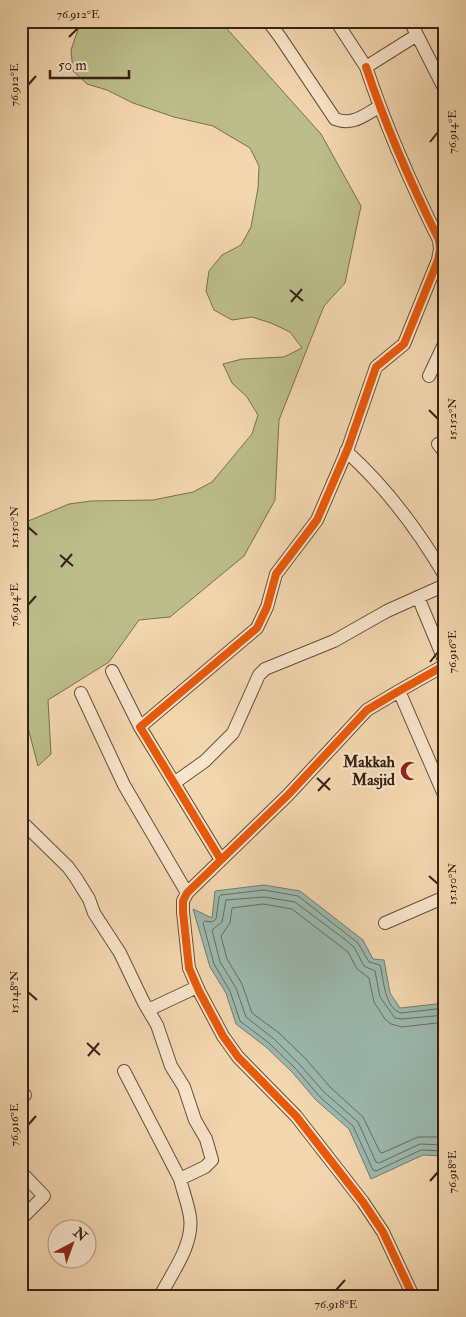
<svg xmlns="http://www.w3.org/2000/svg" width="466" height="1317" font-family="'IM FELL Double Pica',serif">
	<rect width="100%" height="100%" fill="#f2d6ae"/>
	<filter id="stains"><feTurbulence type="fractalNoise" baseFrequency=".004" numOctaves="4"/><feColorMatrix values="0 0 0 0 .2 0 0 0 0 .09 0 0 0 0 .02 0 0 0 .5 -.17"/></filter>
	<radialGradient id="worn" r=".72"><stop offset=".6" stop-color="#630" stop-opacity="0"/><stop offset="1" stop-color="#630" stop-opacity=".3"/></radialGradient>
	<!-- green -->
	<path fill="#bbbd8a" stroke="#7a704e" d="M81,21H220L321,134L361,206L345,283L324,306L279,420L275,500L244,556L170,617L139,620L109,662L48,700L51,754L38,766L21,701V524L69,504L91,501L153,500L193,492L212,482L252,434L258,415L247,397L232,383L223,364L242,359L284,357L302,348L290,332L271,323L252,317L232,320L214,310L206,291L209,271L222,255L241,245L251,227L258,188L259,166L250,148L213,126L174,117L133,103L107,90L87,84L73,71L71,50Z"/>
	<!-- water -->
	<path fill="#9bb9af" stroke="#737d70" d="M264,885L300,891L363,940L373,959L384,960L390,993L400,1008L445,1003V1156L423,1155L371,1179L349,1129L316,1100L292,1072L266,1047L236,1024L226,993L210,967L193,909L212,918L215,891Z"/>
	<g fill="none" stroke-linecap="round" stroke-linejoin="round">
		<!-- shore -->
		<path stroke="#6a6e60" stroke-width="1" d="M445,1008L401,1013C384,1008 384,979 380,965L369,962L358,943L298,896L264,890L221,895L219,897L216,919L212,922L205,921L203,923L214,964L230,991L240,1021L269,1043L296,1069L320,1097L353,1126L373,1170L376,1171L421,1150L445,1151
			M445,1015L402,1019L395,1018L380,997L375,971L364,966L354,947L343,938L295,902L264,897L226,900L222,922L212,930L220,962L236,988L246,1017L274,1039L300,1065L324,1092L358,1122L376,1162L379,1163L420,1144L445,1145
			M445,1022L402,1027L391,1024L385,1019L374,1002L369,978L357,969L348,952L292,909L263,904L232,908L230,923L221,936L227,959L242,984L252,1013L279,1033L306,1059L330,1087L363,1117L380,1152L382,1153L418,1137H445"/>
		<defs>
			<path id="minor" d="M268,21L280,37L335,119C353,126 364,115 379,107
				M336,21L366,67L417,35
				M410,21L445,90
				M429,376L445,342
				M438,444L445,453
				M346,451C386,487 418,530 445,576
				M418,597L445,662
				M112,671L140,727
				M399,691L445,797
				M81,693L124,785L187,893
				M174,783L205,761L233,733L259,675L265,669L334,641L387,611L445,585
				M21,821L68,867L76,878L89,899L94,913L120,953L144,1003L157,1025L171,1066L184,1087L195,1120L206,1139L212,1160L205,1167L180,1179C183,1191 188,1204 190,1217C194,1244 172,1273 160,1296
				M221,860L140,727L257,628L267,607L276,574L317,520L348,448L376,367L404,344L438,260L440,249L439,240C411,184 386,127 366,67
				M385,923L445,897
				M148,1010L197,987
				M124,1071L180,1179
				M21,1099L25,1095
				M21,1172L44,1196L21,1219
				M413,1296L383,1232L363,1202L296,1116L238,1057L223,1036L199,991L189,968L183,912V901L187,893L288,795L367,710L399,691L445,665"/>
		</defs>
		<!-- minor casing -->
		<use href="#minor" stroke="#664f39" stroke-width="14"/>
		<!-- minor -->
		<use href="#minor" stroke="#f7e4ca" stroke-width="12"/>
		<defs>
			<path id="cycleway" d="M221,860L140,727L257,628L267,607L276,574L317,520L348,448L376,367L404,344L438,260L440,249L439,240C411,184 386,127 366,67
				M413,1296L383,1232L363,1202L296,1116L238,1057L223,1036L199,991L189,968L183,912V901L187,893L288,795L367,710L399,691L445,665"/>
		</defs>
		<!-- cycleway casing -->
		<use href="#cycleway" stroke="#f7e4ca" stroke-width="11"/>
		<!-- cycleway -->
		<use href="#cycleway" stroke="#e8590c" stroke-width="8"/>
	</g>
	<!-- ticks -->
	<path fill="none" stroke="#382212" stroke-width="2" d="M69,37L78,28M28,85L36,76M430,142L438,132M290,290L303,301M291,302L302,289M429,410L438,419M28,527L37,535M60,555L73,566M61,567L72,554M28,605L36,596M430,662L438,652M317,778L330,790M318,791L330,778M429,876L438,884M28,992L37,1000M87,1043L100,1055M88,1056L99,1043M28,1125L36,1116M430,1181L438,1172M336,1290L345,1280"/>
	<!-- icons -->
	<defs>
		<symbol id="mosque-bare" viewBox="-9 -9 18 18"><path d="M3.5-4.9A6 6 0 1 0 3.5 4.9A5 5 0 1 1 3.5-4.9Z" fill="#8f2418" stroke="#f7e4ca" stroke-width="2.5" paint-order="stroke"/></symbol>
	</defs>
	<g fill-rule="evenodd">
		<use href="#mosque-bare" x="396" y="757" width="28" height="28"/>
	</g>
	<g text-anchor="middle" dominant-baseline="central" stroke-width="4.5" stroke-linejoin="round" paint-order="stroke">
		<!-- poi labels -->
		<g font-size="16" font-weight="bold" fill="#382212" stroke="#f7e4ca" text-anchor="end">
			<text x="395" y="762">Makkah<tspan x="395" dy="18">Masjid</tspan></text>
		</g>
	</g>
	<!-- margin -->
	<rect width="466" height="1317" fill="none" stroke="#f2d6ae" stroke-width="55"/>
	<!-- north arrow -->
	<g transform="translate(72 1244) rotate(41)"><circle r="24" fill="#f7e4ca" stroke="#ab9680"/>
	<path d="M0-4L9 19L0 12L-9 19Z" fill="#8f2418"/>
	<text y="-8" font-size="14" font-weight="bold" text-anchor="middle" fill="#382212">N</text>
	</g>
	<!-- scale -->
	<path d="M50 70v8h79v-8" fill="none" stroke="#382212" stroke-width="2.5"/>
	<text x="58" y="70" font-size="15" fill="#382212" stroke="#f7e4ca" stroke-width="4" paint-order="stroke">50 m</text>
	<rect x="28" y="28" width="410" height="1262" fill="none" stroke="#382212" stroke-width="2"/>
	<g font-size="12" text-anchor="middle" fill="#382212">
		<text x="78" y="18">76.912°E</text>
		<text transform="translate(14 85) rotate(-90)" y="4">76.912°E</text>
		<text transform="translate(452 132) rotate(-90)" y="4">76.914°E</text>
		<text transform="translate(452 419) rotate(-90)" y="4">15.152°N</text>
		<text transform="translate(14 527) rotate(-90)" y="4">15.150°N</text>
		<text transform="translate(14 605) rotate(-90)" y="4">76.914°E</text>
		<text transform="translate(452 652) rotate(-90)" y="4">76.916°E</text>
		<text transform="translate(452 884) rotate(-90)" y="4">15.150°N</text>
		<text transform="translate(14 992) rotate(-90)" y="4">15.148°N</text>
		<text transform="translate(14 1125) rotate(-90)" y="4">76.916°E</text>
		<text transform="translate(452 1172) rotate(-90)" y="4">76.918°E</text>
		<text x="336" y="1308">76.918°E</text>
	</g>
	<rect width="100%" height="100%" filter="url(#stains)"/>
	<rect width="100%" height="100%" fill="url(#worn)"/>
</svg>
